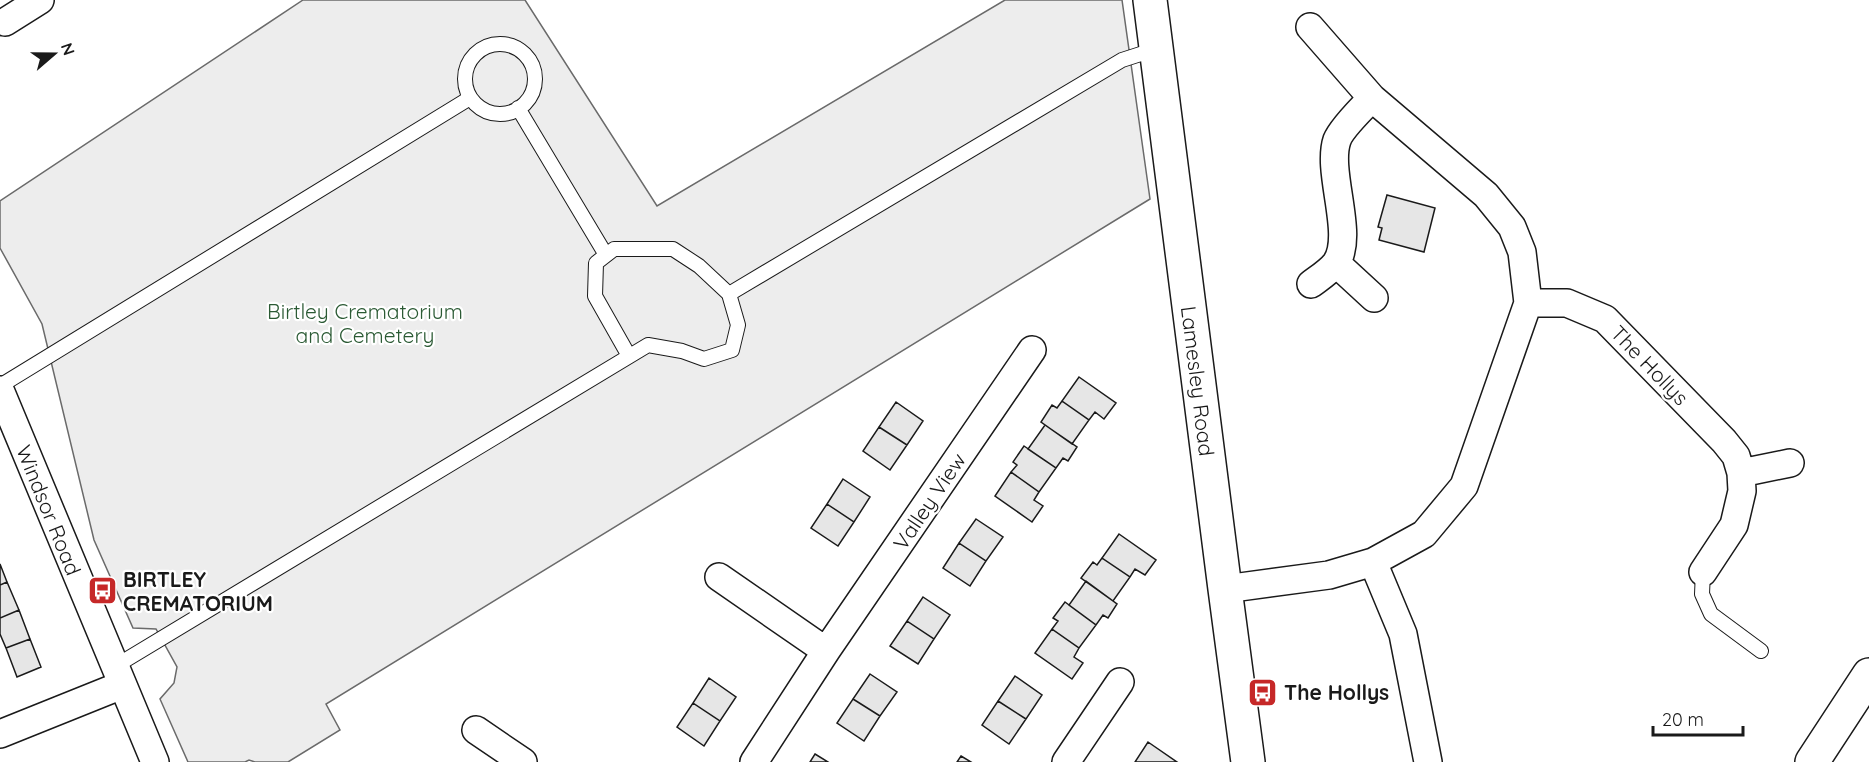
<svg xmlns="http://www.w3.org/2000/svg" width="1869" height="762" font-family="Quicksand,sans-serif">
	<rect width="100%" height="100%" fill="#fff"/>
	<!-- green -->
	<path fill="#ededed" stroke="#6a6a6a" stroke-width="1.5" d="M303,0H525L657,206L1005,0H1122L1150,199L326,704L340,730L288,762H255L249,760L245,762H188L160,699L174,683L177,667L156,629L133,628L94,540L42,324L0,248V201Z"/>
	<!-- building -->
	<path fill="#e6e6e6" stroke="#1a1a1a" stroke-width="1.5" d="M1387,195L1435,208L1424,252L1379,240L1382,228L1378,227Z
		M1079,377L1116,403L1104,419L1095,412L1089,420L1062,401Z
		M1062,401L1089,420L1072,444L1041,422L1052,405L1057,408Z
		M896,402L923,421L907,445L879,427Z
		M1045,425L1077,447L1068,461L1063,458L1056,468L1028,449Z
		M879,427L907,445L890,470L863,451Z
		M1024,446L1056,468L1039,492L1011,472L1017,465L1013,462Z
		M1011,472L1039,492L1034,500L1043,506L1032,522L995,496Z
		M843,479L870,497L854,522L827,504Z
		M827,504L854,522L838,546L811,528Z
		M976,519L1003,537L986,561L959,543Z
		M1119,534L1156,560L1145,575L1135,569L1130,577L1102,558Z
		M959,543L986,561L970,586L943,568Z
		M1102,558L1130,577L1113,601L1081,578L1093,562L1097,565Z
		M0,564L7,582L0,585Z
		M1086,581L1117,604L1108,618L1103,615L1096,625L1069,605Z
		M7,582L19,610L0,618V585Z
		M923,597L950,615L934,639L907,621Z
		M1065,602L1096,625L1079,648L1052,629L1058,621L1053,618Z
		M19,610L30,639L6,648L0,634V618Z
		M907,621L934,639L918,664L890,646Z
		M1052,629L1079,648L1074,657L1083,663L1072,679L1035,653Z
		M30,639L41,667L17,677L6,648Z
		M870,674L897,692L880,716L853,699Z
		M1015,676L1042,695L1026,719L998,701Z
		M709,678L736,697L720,721L693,703Z
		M853,699L880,716L864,741L837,723Z
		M998,701L1026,719L1009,744L982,725Z
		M693,703L720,721L704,746L677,727Z
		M1148,742L1177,762H1135Z
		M815,754L828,762H810Z
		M961,756L971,762H957Z"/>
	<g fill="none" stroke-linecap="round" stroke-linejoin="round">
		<defs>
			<path id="service" d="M465 79a35 35 0 1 1 70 0a35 35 0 1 1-70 0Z
				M518,108L606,255
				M629,356L595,296L596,263L614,249H673L699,266L729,294
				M0,386L470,98
				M1703,572L1702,594L1711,614L1761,651
				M114,667L648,345L682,351L704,359L732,350L738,325L729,294L1122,60L1156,49"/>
			<path id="minor" d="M5,22L40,0
				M1336,263L1374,298
				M1311,284C1319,278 1330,271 1336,263C1355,235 1326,172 1337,140C1341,129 1363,107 1372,98
				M1528,303H1567L1605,319L1724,441L1736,456L1741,473L1742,491L1734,525L1703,572
				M0,390L155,762
				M1741,473L1790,463
				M1373,562L1403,634L1428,762
				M719,577L826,651
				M1225,589L1329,575L1373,562L1424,534L1464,486L1528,303L1522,252L1512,227L1486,195L1372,98L1310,27
				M476,730L523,762
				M0,734L122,685
				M754,762L826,651L1032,350
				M1066,762L1120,682"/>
			<path id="tertiary" d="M1150,0L1225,589L1248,762"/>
			<path id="primary" d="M1812,762L1869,675"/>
		</defs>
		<!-- service casing -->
		<use href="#service" stroke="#1a1a1a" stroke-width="16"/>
		<!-- minor casing -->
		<use href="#minor" stroke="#1a1a1a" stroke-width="30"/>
		<!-- tertiary casing -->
		<use href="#tertiary" stroke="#1a1a1a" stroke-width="36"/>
		<!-- primary casing -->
		<use href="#primary" stroke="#1a1a1a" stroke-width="36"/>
		<!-- service -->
		<use href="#service" stroke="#fff" stroke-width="14"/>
		<!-- minor -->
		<use href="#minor" stroke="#fff" stroke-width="27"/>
		<!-- tertiary -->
		<use href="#tertiary" stroke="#fff" stroke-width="33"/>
		<!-- primary -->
		<use href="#primary" stroke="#fff" stroke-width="33"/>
	</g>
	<!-- icons -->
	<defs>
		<symbol id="bus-square" viewBox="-11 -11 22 22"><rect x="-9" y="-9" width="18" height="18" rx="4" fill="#c62828" stroke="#fff"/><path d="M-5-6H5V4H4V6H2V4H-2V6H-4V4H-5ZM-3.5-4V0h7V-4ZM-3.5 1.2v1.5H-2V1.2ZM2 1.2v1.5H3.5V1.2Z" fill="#fff"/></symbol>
	</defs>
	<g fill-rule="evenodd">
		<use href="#bus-square" x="86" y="574" width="33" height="33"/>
		<use href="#bus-square" x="1246" y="676" width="33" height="33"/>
	</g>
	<g text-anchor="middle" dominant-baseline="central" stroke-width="4.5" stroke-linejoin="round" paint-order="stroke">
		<!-- park labels -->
		<g font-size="21" fill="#2b5a34" stroke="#fff">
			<text x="365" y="311">Birtley Crematorium<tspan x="365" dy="24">and Cemetery</tspan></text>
		</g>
		<!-- street labels -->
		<g font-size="21" fill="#1a1a1a" stroke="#fff">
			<text transform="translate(1650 365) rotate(46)">The Hollys</text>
			<text transform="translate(1198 381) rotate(83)">Lamesley Road</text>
			<text transform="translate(929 501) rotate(-56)">Valley View</text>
			<text transform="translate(49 510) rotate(68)">Windsor Road</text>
		</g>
		<!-- poi labels -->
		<g font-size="21" font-weight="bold" fill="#1a1a1a" stroke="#fff" text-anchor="start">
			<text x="123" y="579">BIRTLEY<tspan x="123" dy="24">CREMATORIUM</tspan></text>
			<text x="1284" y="692">The Hollys</text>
		</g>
	</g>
	<!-- north arrow -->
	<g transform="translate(54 54) rotate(70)" stroke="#ffffff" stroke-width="4.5" paint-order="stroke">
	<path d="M0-4.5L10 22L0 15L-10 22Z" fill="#1a1a1a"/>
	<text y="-9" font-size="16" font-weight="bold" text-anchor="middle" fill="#1a1a1a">N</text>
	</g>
	<!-- scale -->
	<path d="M1653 726v9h90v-9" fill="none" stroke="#1a1a1a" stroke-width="3"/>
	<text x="1662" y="726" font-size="18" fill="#1a1a1a" stroke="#ffffff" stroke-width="4.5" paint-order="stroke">20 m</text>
</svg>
